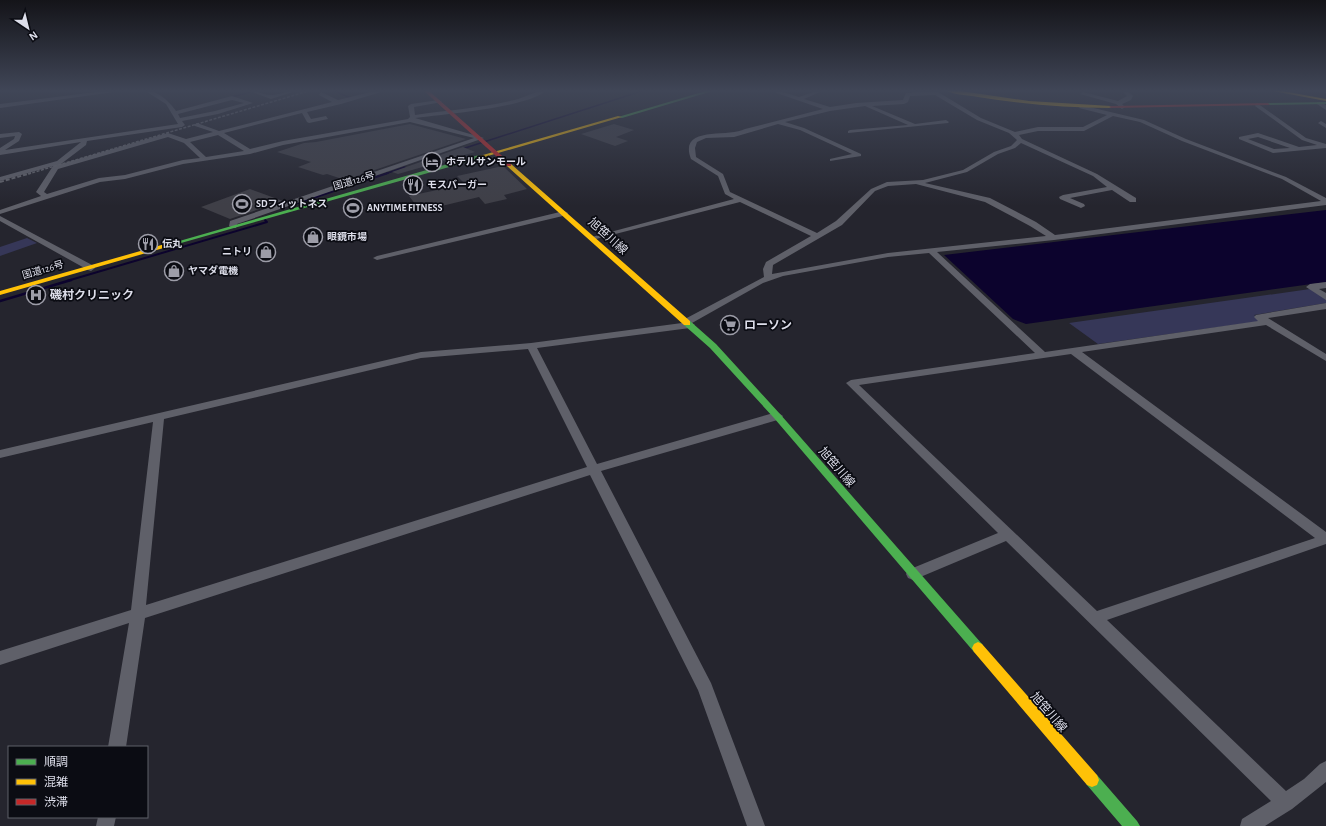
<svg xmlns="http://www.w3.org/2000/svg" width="1326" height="826" font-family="'Alegreya Sans','Noto Sans JP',sans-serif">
	<rect width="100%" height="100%" fill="#25252e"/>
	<!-- green -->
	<path fill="#363758" d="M27,238L37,243L0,256V247Z
		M1310,289L1326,299V303L1254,315L1262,321L1098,344L1069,323Z"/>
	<!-- water -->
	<path fill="#0c032d" d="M1326,210V282L1026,324L1013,319L944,255Z"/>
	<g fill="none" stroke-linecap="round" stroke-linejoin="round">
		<!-- stream-far2 -->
		<path stroke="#0c032d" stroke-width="1.5" d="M332,90L351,98
			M231,97L259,90
			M462,149L645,90
			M385,174L405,167"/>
		<!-- stream-far1 -->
		<path stroke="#0c032d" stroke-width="2" d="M298,203L388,173
			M67,281L267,222L265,220"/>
		<!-- stream -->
		<path stroke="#0c032d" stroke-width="2.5" d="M0,301L71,280"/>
	</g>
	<!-- building -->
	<path fill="#3f3f47" d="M410,124L466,139L345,180L327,174L323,175L298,167L311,162L277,152L304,143L316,142Z
		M614,124L634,130L616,137L628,141L615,146L581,134Z
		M463,147L475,152L398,174L392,172Z
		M503,166L527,189L504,195L507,199L485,204L479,197L425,210L423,208L419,209L409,196L465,184L457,176Z
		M250,189L283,201L230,219L201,207Z"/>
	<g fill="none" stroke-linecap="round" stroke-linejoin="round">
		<!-- street -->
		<path fill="#5f6069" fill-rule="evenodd" d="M112,90H128L0,108V104Z
			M144,90C157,90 169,101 176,111L232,96L253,103L218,114L182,121L185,125L182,127L87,141L86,145L61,164L168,133L186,139L213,132L195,126L194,125L197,123L219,131L332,102L319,95L321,92L338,100L379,90H388L341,104L307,112L311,119L326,116L328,119L309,123L307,122L302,113L224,133L250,149L283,141L408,119L410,117L408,106L411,104L439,100L442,102L414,107L415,115C448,110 482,108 514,100C525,98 536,90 547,90C527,108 444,114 415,118L484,138L237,224L236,228H233L229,226L230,221L474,138L410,122L283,145L250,154L183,164L125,179L100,182L0,214V210L41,196L36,192L53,166L0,181V177L57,161L81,142L0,155V148L14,139L15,136L0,138V134L19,132L22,134L19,141L5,150L178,124L166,104ZM232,100L244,103L215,111L180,118L178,114ZM218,135L244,151L206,157L190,142ZM168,137L184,143L200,158L183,160L125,175L99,178L47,194L44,192L58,169Z
			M247,90C256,90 265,96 273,95C282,94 289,90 299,90L271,99Z
			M768,90H776L799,97L820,90V92L804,99L830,107L856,103L903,100L906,93L940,90L939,93L943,95L981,118L1015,132L1038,127H1083L1107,115L1079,108L1081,105L1144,120L1186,139L1286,177L1326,198V205L1054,240L937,252L1045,352L1258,321L1254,317L1256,315L1326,303V309L1268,318L1326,354V361L1266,325L1082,352L1326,532V544L1107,620L1286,791L1304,779L1320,764L1326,761V782L1292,809L1265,826H1240L1242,819L1271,801L1006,541L918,578L913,580L908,578L906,574L908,570L998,533L846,383L851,380L1035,353L929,253L888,257L783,276L763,283L692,323L695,325L690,328L537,348L597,464L777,412L783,416L781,419L601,471L711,683L765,826H747L698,690L590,475L145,618L126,747H108L129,623L0,665V651L131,610L153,422L0,458V450L421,352L531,343L682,323L683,320L764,277L763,269L766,262L811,236L740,202L592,240L588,238L734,199L725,194L718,176L691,159C678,125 728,138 745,129L823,109ZM935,95L977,120L1009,133L1017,140L1011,146L994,152L963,170L923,180L887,182L871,189L836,221L817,233L730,192L723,174L696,157L695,148L697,142L706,138L734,137L778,124L800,130L852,154L830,159V161L861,156V154L804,128L785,122L830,111L865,106L908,125L850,130L848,131V133L948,123L949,122L946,120L915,124L872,106L904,104L908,102L910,96ZM1113,116L1140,122L1182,141L1282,179L1321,201L1055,235L1036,222L990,198L925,183L967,172L998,154L1015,148L1021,143L1093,176L1107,187L1063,195L1059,197L1060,199L1081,208L1085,206L1084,204L1070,198L1112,190L1130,202H1136V198L1097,174L1022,139L1019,135L1038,131H1084ZM916,184L985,202L1030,226L1046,236L888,253L772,274L773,265L842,225L875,191L888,186ZM528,349L587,467L146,605L164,419L421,358ZM1071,354L1315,538L1097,611L859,385Z
			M1121,90H1127L1133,96L1131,100L1122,104L1125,107L1122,109L1116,104L1080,94L1083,92L1118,101L1127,96Z
			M1320,90H1326V93Z
			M1317,102H1321L1326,105V110L1317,104Z
			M1257,103L1306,138L1326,144V148L1273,153L1239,139V137L1258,133L1299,147L1317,145L1302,140L1255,106ZM1258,137L1290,148L1274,149L1248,139Z
			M1321,121L1326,124V128L1318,123Z
			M564,211L568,213L567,215L377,260L373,258L377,256Z
			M0,216L94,266L95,268L91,271L88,270L0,221Z
			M1326,282V288L1319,289L1326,293V300L1306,287L1310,284Z
			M98,817H116L114,826H96Z"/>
		<!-- fast -->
		<path fill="#4caf50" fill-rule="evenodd" d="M709,90H716L622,118L618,117Z
			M1326,102V104L1268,105L1266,104L1268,103Z
			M479,155L482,157L481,158L174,245L169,244Z
			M684,321H690L716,344L780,414L982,644L984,648L982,652L978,654L974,652L774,418L710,348L684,325Z
			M1092,773L1097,775L1137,821L1140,826H1122L1087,785L1085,780L1087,775Z"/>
		<!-- slow -->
		<path fill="#ffc107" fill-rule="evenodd" d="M945,90H954L1029,101L1111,106L1113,107L1111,108C1066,108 1022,104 978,97C968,95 954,95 945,90Z
			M1268,90H1277L1326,99V101Z
			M618,116L622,117L481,158L476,157Z
			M507,164H511L690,321V325H684L507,166Z
			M172,242L174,243V245L0,295V291Z
			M978,642L982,644L1097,775L1099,780L1097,785L1092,787L1087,785L974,652L972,648L974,644Z"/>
		<!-- jam -->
		<path fill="#c62828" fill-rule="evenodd" d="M423,90H428L511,164V166H507Z
			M1268,103L1270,105L1111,108L1109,107L1111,106Z"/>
		<!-- rail-far1 -->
		<path stroke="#63646c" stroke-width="1.5" stroke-dasharray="3 1.5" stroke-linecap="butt" d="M28,174L312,90"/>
		<!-- rail -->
		<path stroke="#63646c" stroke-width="2" stroke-dasharray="4 2" stroke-linecap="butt" d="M0,182L31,173"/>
	</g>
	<!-- sky -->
	<linearGradient id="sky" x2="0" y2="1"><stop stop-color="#141419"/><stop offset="0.44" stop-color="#404657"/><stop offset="1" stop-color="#404657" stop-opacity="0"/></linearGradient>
	<rect width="1326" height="206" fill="url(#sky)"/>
	<!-- icons -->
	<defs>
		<symbol id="hotel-ring" viewBox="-11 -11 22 22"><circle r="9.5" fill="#0b0c13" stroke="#9d9da8" stroke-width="1.5"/><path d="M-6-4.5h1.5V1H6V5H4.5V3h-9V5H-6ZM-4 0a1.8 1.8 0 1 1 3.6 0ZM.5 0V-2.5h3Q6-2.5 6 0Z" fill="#9d9da8"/></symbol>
		<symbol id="restaurant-ring" viewBox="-11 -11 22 22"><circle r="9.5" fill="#0b0c13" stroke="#9d9da8" stroke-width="1.5"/><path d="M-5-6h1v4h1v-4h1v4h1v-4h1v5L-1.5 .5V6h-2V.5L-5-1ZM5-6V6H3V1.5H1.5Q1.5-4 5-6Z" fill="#9d9da8"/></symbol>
		<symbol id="stadium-ring" viewBox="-11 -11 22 22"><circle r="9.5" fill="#0b0c13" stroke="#9d9da8" stroke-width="1.5"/><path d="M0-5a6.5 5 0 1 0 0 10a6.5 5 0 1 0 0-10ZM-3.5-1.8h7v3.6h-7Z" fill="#9d9da8"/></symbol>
		<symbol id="shop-ring" viewBox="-11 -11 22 22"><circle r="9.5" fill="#0b0c13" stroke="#9d9da8" stroke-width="1.5"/><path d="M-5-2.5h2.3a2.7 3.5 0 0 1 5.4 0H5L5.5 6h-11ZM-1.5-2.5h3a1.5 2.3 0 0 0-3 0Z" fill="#9d9da8"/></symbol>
		<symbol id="hospital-ring" viewBox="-11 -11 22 22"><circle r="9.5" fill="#0b0c13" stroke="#9d9da8" stroke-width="1.5"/><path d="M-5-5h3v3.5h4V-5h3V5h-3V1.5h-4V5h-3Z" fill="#9d9da8"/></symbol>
		<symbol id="supermarket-ring" viewBox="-11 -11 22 22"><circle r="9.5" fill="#0b0c13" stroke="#9d9da8" stroke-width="1.5"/><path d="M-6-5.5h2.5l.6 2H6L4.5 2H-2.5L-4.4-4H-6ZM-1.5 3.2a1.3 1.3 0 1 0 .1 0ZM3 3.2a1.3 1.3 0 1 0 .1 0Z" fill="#9d9da8"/></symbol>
	</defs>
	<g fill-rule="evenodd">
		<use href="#hotel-ring" x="421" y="151" width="22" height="22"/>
		<use href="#restaurant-ring" x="402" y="174" width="22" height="22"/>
		<use href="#stadium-ring" x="231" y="193" width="22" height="22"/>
		<use href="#stadium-ring" x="342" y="197" width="22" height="22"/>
		<use href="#shop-ring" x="302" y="226" width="22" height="22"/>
		<use href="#restaurant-ring" x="137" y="233" width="22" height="22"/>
		<use href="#shop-ring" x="255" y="241" width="22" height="22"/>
		<use href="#shop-ring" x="163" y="260" width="22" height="22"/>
		<use href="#hospital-ring" x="25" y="284" width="22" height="22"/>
		<use href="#supermarket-ring" x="719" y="314" width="22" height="22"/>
	</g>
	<g text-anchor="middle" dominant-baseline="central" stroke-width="3.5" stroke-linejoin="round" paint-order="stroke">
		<!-- far-poi labels -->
		<g font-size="10" font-weight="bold" fill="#dddeea" stroke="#0b0c13" text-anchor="start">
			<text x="446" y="162">ホテルサンモール</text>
			<text x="427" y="185">モスバーガー</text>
			<text x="256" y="204">SDフィットネス</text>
			<text x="367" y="208">ANYTIME FITNESS</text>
			<text x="327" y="237">眼鏡市場</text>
			<text x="162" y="244">伝丸</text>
			<text x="252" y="252" text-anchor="end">ニトリ</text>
			<text x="188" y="271">ヤマダ電機</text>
		</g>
		<!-- far-street labels -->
		<g font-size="10" fill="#dddeea" stroke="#0b0c13">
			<text transform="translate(354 181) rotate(-16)">国道126号</text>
			<text transform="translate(43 270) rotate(-16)">国道126号</text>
		</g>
		<!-- street labels -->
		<g font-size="12" fill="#dddeea" stroke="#0b0c13">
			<text transform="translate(608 236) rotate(42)">旭笹川線</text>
			<text transform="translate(837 467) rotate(49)">旭笹川線</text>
			<text transform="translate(1049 712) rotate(49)">旭笹川線</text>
		</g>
		<!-- poi labels -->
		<g font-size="12" font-weight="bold" fill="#dddeea" stroke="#0b0c13" text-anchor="start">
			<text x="50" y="295">磯村クリニック</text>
			<text x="744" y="325">ローソン</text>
		</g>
	</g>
	<!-- legend -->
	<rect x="8" y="746" width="140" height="72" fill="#0b0c13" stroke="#5f6069"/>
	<rect x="16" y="759" width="20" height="6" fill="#4caf50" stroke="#5f6069"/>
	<text x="44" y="766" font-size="12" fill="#dddeea">順調</text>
	<rect x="16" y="779" width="20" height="6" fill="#ffc107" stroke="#5f6069"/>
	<text x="44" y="786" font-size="12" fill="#dddeea">混雑</text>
	<rect x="16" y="799" width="20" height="6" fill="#c62828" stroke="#5f6069"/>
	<text x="44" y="806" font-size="12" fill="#dddeea">渋滞</text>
	<!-- north arrow -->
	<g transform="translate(28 28) rotate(145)" stroke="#0b0c13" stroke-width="3" paint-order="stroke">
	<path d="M0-3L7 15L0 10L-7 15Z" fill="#dddeea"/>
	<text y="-6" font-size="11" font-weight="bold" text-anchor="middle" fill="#dddeea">N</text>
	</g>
</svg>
